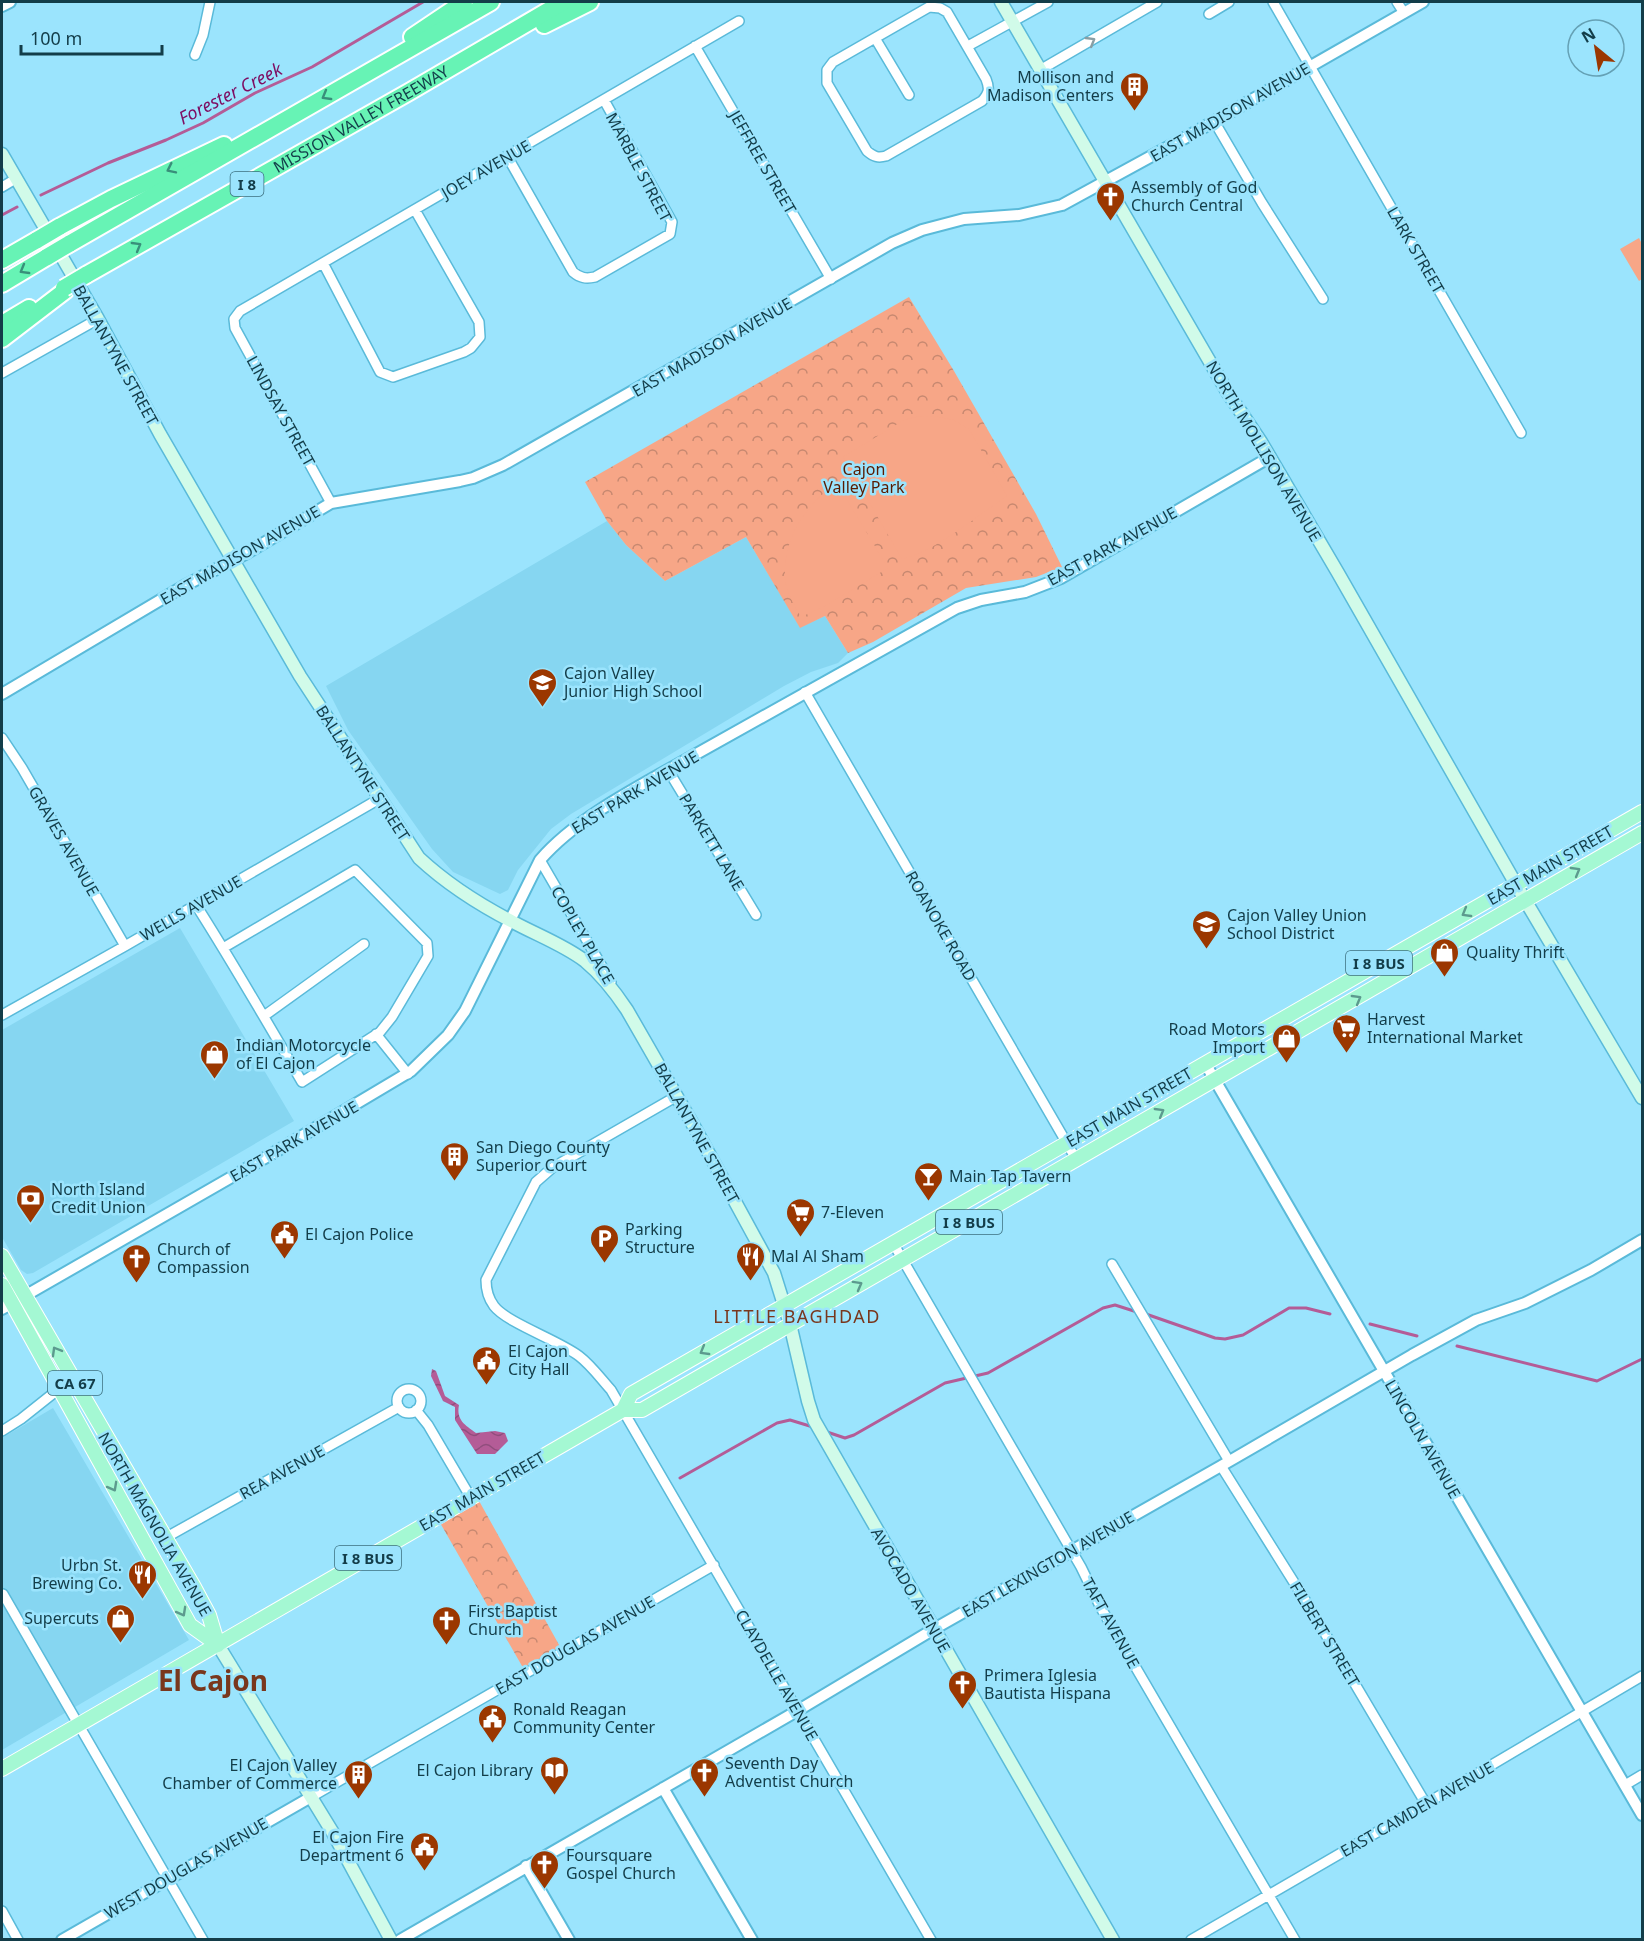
<svg xmlns="http://www.w3.org/2000/svg" width="1644" height="1941" font-family="'Noto Sans',sans-serif">
	<defs>
		<pattern id="forest-crowns" width="20" height="18" patternUnits="userSpaceOnUse" patternTransform="scale(1.5)"><rect width="20" height="18" fill="#f7a687"/><path d="M2 6a3 3 0 1 1 6 0M12 15a3 3 0 1 1 6 0" fill="none" stroke="#c78870"/></pattern>
		<pattern id="water-waves" width="16" height="10" patternUnits="userSpaceOnUse" patternTransform="scale(1.5)"><rect width="16" height="10" fill="#b45c97"/><path d="M0 5q4-4 8 0t8 0" fill="none" stroke="#914d7d"/></pattern>
	</defs>
	<rect width="100%" height="100%" fill="#9be4fd"/>
	<!-- built -->
	<path fill="#86d6f1" d="M607,521L626,545L665,581L746,537L800,627L825,616L848,653L838,663L811,672L784,686L571,814L551,829L518,870L508,890L500,894L453,872L432,849L348,730L326,686Z
		M180,928L294,1121L33,1273L27,1274L21,1270L2,1237V1030Z
		M53,1408L189,1640L2,1750V1438Z"/>
	<!-- forest -->
	<path fill="url(#forest-crowns)" d="M909,297L954,371L1036,514L1062,567L1036,577L966,588L873,642L848,653L825,616L800,628L746,537L665,581L626,545L607,521L585,482Z
		M478,1499L563,1652L526,1673L439,1521Z"/>
	<!-- pitch -->
	<path fill="#f7a687" d="M1639,238L1642,244V279L1639,281L1620,249Z
		M919,416L939,417L954,420L969,429L1007,496C978,515 935,552 902,559L843,457L904,420Z
		M837,483L888,568L825,606L801,617C794,605 786,592 785,578C783,538 805,505 837,483Z"/>
	<!-- water -->
	<path fill="url(#water-waves)" d="M432,1369L436,1371L445,1396L459,1405C456,1420 465,1425 476,1433L495,1431L505,1433L508,1441L495,1454H477L455,1420V1407L443,1401L431,1376Z"/>
	<g fill="none" stroke-linecap="round" stroke-linejoin="round">
		<!-- stream -->
		<path stroke="#b45c97" stroke-width="3" d="M41,195L108,163L166,140L203,123L255,93L312,67L423,2
			M2,215L17,207
			M1143,1313L1215,1338L1225,1339L1243,1335L1289,1308H1306L1330,1314
			M1370,1324L1417,1336
			M1457,1346L1597,1381L1642,1359
			M824,1431L845,1438L854,1435L945,1383L988,1373L1103,1308L1115,1305L1137,1312
			M680,1478L777,1423L790,1420L813,1427"/>
		<defs>
			<path id="minor" d="M1273,2L1521,433
				M1397,2L1404,13
				M929,7L940,8L947,12L986,79C990,89 989,93 982,101L886,156C878,158 874,157 867,151L827,83V70L833,62Z
				M1209,14L1229,2
				M875,38L909,95
				M695,46L831,279
				M968,46L1048,2
				M195,55L203,35L210,2
				M1040,70L1157,2
				M1214,121L1262,203L1323,299
				M507,156L573,272C580,278 586,279 595,277L670,234L672,222L604,100
				M2,187L17,178
				M323,263L380,372L393,377L464,352L471,348L480,337L479,322L415,210
				M2,373L98,319
				M331,503L235,328L234,319L240,311L739,21
				M805,692L1076,1159
				M2,738L22,768L125,946
				M668,770L756,915
				M540,860L611,982
				M196,905C233,963 267,1022 302,1082L380,1032L392,1017L428,956L427,943L355,870L223,948
				M2,1015L125,946L379,799
				M264,1016L364,944
				M376,1034L408,1074
				M677,1096L552,1168L536,1182L486,1280C486,1290 488,1298 494,1306C507,1323 558,1340 579,1356C591,1365 601,1379 611,1390L931,1940
				M893,1243L1081,1567L1101,1608L1295,1940
				M1112,1264L1229,1461
				M397 1401a12 12 0 1 1 24 0a12 12 0 1 1-24 0Z
				M416,1410L428,1425L471,1498
				M2,1431L21,1419L60,1388
				M1221,1466L1310,1608L1426,1804
				M165,1538L399,1407
				M3,1594L203,1940
				M1625,1785L1642,1775
				M311,1797L714,1565
				M2,1911L18,1940
				M1191,1940L1429,1802L1642,1676"/>
			<path id="tertiary" d="M2,6L10,2
				M2,694L184,586L247,553L331,503L460,481L473,478L503,465L892,243L922,230L964,219L1019,215L1062,205L1192,134L1423,2
				M1205,1063L1642,1815
				M2,1309L270,1155L411,1071L448,1035L465,1011L540,860C579,815 646,783 698,753C784,704 871,657 957,608L981,600L1025,592L1061,578L1270,457
				M663,1788L752,1940
				M526,1866L569,1940
				M62,1940L311,1797
				M400,1940L797,1711L934,1629L1221,1466L1412,1355L1476,1320L1525,1303L1591,1270L1642,1240"/>
			<path id="secondary" d="M1001,2L1228,393L1261,442L1338,573L1525,900L1642,1098
				M2,154L98,319L160,434L300,676L419,858C448,885 478,904 513,922C537,935 564,945 585,961C602,975 615,992 627,1010L696,1130L774,1273L790,1324L808,1401L814,1420L1113,1940
				M218,1645L333,1833L391,1940"/>
			<path id="primary" d="M2,1256L194,1587L209,1615L218,1645
				M2,1285L190,1625L218,1645
				M623,1410L631,1394L1642,812
				M2,1769L623,1410H642L1642,833"/>
			<g id="motorway">
				<path d="M544,25L590,2"/>
				<path d="M412,37L464,2"/>
				<path d="M59,227L111,199L224,145"/>
				<path d="M69,244L491,2"/>
				<path d="M2,260L37,240"/>
				<path id="s1" d="M86,275L409,92L563,2"/>
				<path d="M2,284L47,257"/>
				<path d="M2,324L29,308"/>
				<path d="M2,339L66,290"/>
			</g>
		</defs>
		<!-- minor casing -->
		<use href="#minor" stroke="#5abad9" stroke-width="12"/>
		<!-- tertiary casing -->
		<use href="#tertiary" stroke="#5abad9" stroke-width="14"/>
		<!-- secondary casing -->
		<use href="#secondary" stroke="#5abad9" stroke-width="15"/>
		<!-- primary casing -->
		<use href="#primary" stroke="#fff" stroke-width="16"/>
		<!-- motorway casing -->
		<use href="#motorway" stroke="#fff" stroke-width="20"/>
		<!-- minor -->
		<use href="#minor" stroke="#fff" stroke-width="9"/>
		<!-- tertiary -->
		<use href="#tertiary" stroke="#fff" stroke-width="10"/>
		<!-- secondary -->
		<use href="#secondary" stroke="#d1fbe9" stroke-width="12"/>
		<!-- primary -->
		<use href="#primary" stroke="#a4f8d3" stroke-width="14"/>
		<!-- motorway -->
		<use href="#motorway" stroke="#67f3b5" stroke-width="16"/>
		<defs>
			<path id="motorway-bridge" d="M37,240L59,227
				M47,257L69,244
				M64,288L86,275"/>
		</defs>
		<!-- motorway-bridge casing -->
		<use href="#motorway-bridge" stroke="#fff" stroke-width="20" stroke-linecap="butt"/>
		<!-- motorway-bridge -->
		<use href="#motorway-bridge" stroke="#67f3b5" stroke-width="16"/>
	</g>
	<!-- one-way arrows -->
	<defs><path id="oneway-chevron" d="M-2-3.5L2.5 0L-2 3.5" fill="none" stroke-width="1.6" stroke-linecap="round" stroke-linejoin="round" transform="scale(1.5)"/></defs>
	<use stroke="#899ea4" href="#oneway-chevron" transform="translate(1091 41) rotate(-31)"/>
	<g stroke="#398f7a">
		<use href="#oneway-chevron" transform="translate(326 96) rotate(150)"/>
		<use href="#oneway-chevron" transform="translate(171 169) rotate(154)"/>
		<use href="#oneway-chevron" transform="translate(137 246) rotate(-30)"/>
		<use href="#oneway-chevron" transform="translate(24 270) rotate(150)"/>
	</g>
	<g stroke="#5c9a8e">
		<use href="#oneway-chevron" transform="translate(1576 871) rotate(-30)"/>
		<use href="#oneway-chevron" transform="translate(1466 913) rotate(150)"/>
		<use href="#oneway-chevron" transform="translate(1357 999) rotate(-30)"/>
		<use href="#oneway-chevron" transform="translate(1160 1112) rotate(-30)"/>
		<use href="#oneway-chevron" transform="translate(858 1285) rotate(-29)"/>
		<use href="#oneway-chevron" transform="translate(56 1351) rotate(-120)"/>
		<use href="#oneway-chevron" transform="translate(704 1351) rotate(150)"/>
		<use href="#oneway-chevron" transform="translate(113 1487) rotate(61)"/>
		<use href="#oneway-chevron" transform="translate(182 1612) rotate(61)"/>
	</g>
	<!-- icons -->
	<defs>
		<symbol id="building-pin" viewBox="-11 -11 22 30"><path d="M0 17L-7.5 6A9.5 9.5 0 1 1 7.5 6Z" fill="#9b3700" stroke="#9be4fd"/><path d="M-4-6H4V6H1V3H-1V6H-4ZM-2.5-4.3h1.7v1.8h-1.7ZM.8-4.3h1.7v1.8H.8ZM-2.5-1h1.7V.8h-1.7ZM.8-1h1.7V.8H.8Z" fill="#fff"/></symbol>
		<symbol id="church-pin" viewBox="-11 -11 22 30"><path d="M0 17L-7.5 6A9.5 9.5 0 1 1 7.5 6Z" fill="#9b3700" stroke="#9be4fd"/><path d="M-1.2-6h2.4v3.5h3.3v2.4h-3.3V6h-2.4V-.1h-3.3v-2.4h3.3Z" fill="#fff"/></symbol>
		<symbol id="school-pin" viewBox="-11 -11 22 30"><path d="M0 17L-7.5 6A9.5 9.5 0 1 1 7.5 6Z" fill="#9b3700" stroke="#9be4fd"/><path d="M0-5L7-2L0 1L-7-2ZM-4 1L0 2.5L4 1V4Q0 6-4 4Z" fill="#fff"/></symbol>
		<symbol id="shop-pin" viewBox="-11 -11 22 30"><path d="M0 17L-7.5 6A9.5 9.5 0 1 1 7.5 6Z" fill="#9b3700" stroke="#9be4fd"/><path d="M-5-2.5h2.3a2.7 3.5 0 0 1 5.4 0H5L5.5 6h-11ZM-1.5-2.5h3a1.5 2.3 0 0 0-3 0Z" fill="#fff"/></symbol>
		<symbol id="supermarket-pin" viewBox="-11 -11 22 30"><path d="M0 17L-7.5 6A9.5 9.5 0 1 1 7.5 6Z" fill="#9b3700" stroke="#9be4fd"/><path d="M-6-5.5h2.5l.6 2H6L4.5 2H-2.5L-4.4-4H-6ZM-1.5 3.2a1.3 1.3 0 1 0 .1 0ZM3 3.2a1.3 1.3 0 1 0 .1 0Z" fill="#fff"/></symbol>
		<symbol id="bar-pin" viewBox="-11 -11 22 30"><path d="M0 17L-7.5 6A9.5 9.5 0 1 1 7.5 6Z" fill="#9b3700" stroke="#9be4fd"/><path d="M-6-5H6L.8 .8V4.5H3.5V6h-7V4.5H-.8V.8Z" fill="#fff"/></symbol>
		<symbol id="bank-pin" viewBox="-11 -11 22 30"><path d="M0 17L-7.5 6A9.5 9.5 0 1 1 7.5 6Z" fill="#9b3700" stroke="#9be4fd"/><path d="M-6-4H6V4H-6ZM0-2.3a2.3 2.3 0 1 0 0 4.6a2.3 2.3 0 1 0 0-4.6Z" fill="#fff"/></symbol>
		<symbol id="civic-pin" viewBox="-11 -11 22 30"><path d="M0 17L-7.5 6A9.5 9.5 0 1 1 7.5 6Z" fill="#9b3700" stroke="#9be4fd"/><path d="M-.6-6.5H3V-4.5H.6V-3L4-1V1h2V6H-6V1h2V-1L-.6-3ZM-1.2 2.5V6h2.4V2.5Z" fill="#fff"/></symbol>
		<symbol id="parking-pin" viewBox="-11 -11 22 30"><path d="M0 17L-7.5 6A9.5 9.5 0 1 1 7.5 6Z" fill="#9b3700" stroke="#9be4fd"/><path d="M-3.5-5.5H1a3.5 3.5 0 0 1 0 7H-1V5.5H-3.5ZM-1-3.4V-.6H.8a1.4 1.4 0 0 0 0-2.8Z" fill="#fff"/></symbol>
		<symbol id="restaurant-pin" viewBox="-11 -11 22 30"><path d="M0 17L-7.5 6A9.5 9.5 0 1 1 7.5 6Z" fill="#9b3700" stroke="#9be4fd"/><path d="M-5-6h1v4h1v-4h1v4h1v-4h1v5L-1.5 .5V6h-2V.5L-5-1ZM5-6V6H3V1.5H1.5Q1.5-4 5-6Z" fill="#fff"/></symbol>
		<symbol id="library-pin" viewBox="-11 -11 22 30"><path d="M0 17L-7.5 6A9.5 9.5 0 1 1 7.5 6Z" fill="#9b3700" stroke="#9be4fd"/><path d="M-6-4Q-3-5.5-.7-3.5V5Q-3 3-6 4ZM6-4Q3-5.5 .7-3.5V5Q3 3 6 4Z" fill="#fff"/></symbol>
	</defs>
	<g fill-rule="evenodd">
		<use href="#building-pin" x="1118" y="70" width="33" height="45"/>
		<use href="#church-pin" x="1094" y="180" width="33" height="45"/>
		<use href="#school-pin" x="526" y="666" width="33" height="45"/>
		<use href="#school-pin" x="1190" y="908" width="33" height="45"/>
		<use href="#shop-pin" x="1428" y="936" width="33" height="45"/>
		<use href="#supermarket-pin" x="1330" y="1012" width="33" height="45"/>
		<use href="#shop-pin" x="1270" y="1022" width="33" height="45"/>
		<use href="#shop-pin" x="198" y="1038" width="33" height="45"/>
		<use href="#building-pin" x="438" y="1140" width="33" height="45"/>
		<use href="#bar-pin" x="912" y="1160" width="33" height="45"/>
		<use href="#bank-pin" x="14" y="1182" width="33" height="45"/>
		<use href="#supermarket-pin" x="784" y="1196" width="33" height="45"/>
		<use href="#civic-pin" x="268" y="1218" width="33" height="45"/>
		<use href="#parking-pin" x="588" y="1222" width="33" height="45"/>
		<use href="#restaurant-pin" x="734" y="1240" width="33" height="45"/>
		<use href="#church-pin" x="120" y="1242" width="33" height="45"/>
		<use href="#civic-pin" x="470" y="1344" width="33" height="45"/>
		<use href="#restaurant-pin" x="126" y="1558" width="33" height="45"/>
		<use href="#shop-pin" x="104" y="1602" width="33" height="45"/>
		<use href="#church-pin" x="430" y="1604" width="33" height="45"/>
		<use href="#church-pin" x="946" y="1668" width="33" height="45"/>
		<use href="#civic-pin" x="476" y="1702" width="33" height="45"/>
		<use href="#library-pin" x="538" y="1754" width="33" height="45"/>
		<use href="#church-pin" x="688" y="1756" width="33" height="45"/>
		<use href="#building-pin" x="342" y="1758" width="33" height="45"/>
		<use href="#civic-pin" x="408" y="1830" width="33" height="45"/>
		<use href="#church-pin" x="528" y="1848" width="33" height="45"/>
	</g>
	<g text-anchor="middle" dominant-baseline="central" stroke-width="5" stroke-linejoin="round" paint-order="stroke">
		<!-- shield labels -->
		<g fill="#9be4fd" stroke="#3c6f7f" stroke-width="1.5">
			<rect x="230.5" y="172" width="33" height="24" rx="4.5"/>
			<rect x="1346" y="951" width="66" height="24" rx="4.5"/>
			<rect x="936" y="1210" width="66" height="24" rx="4.5"/>
			<rect x="48" y="1371" width="54" height="24" rx="4.5"/>
			<rect x="335" y="1546" width="66" height="24" rx="4.5"/>
		</g>
		<g font-size="15" font-weight="bold" fill="#133d49">
			<text x="247" y="184">I 8</text>
			<text x="1379" y="963">I 8 BUS</text>
			<text x="969" y="1222">I 8 BUS</text>
			<text x="75" y="1383">CA 67</text>
			<text x="368" y="1558">I 8 BUS</text>
		</g>
		<!-- poi labels -->
		<g font-size="16" fill="#133d49" stroke="#9be4fd" text-anchor="start">
			<text x="1114" y="77" text-anchor="end">Mollison and<tspan x="1114" dy="18">Madison Centers</tspan></text>
			<text x="1131" y="187">Assembly of God<tspan x="1131" dy="18">Church Central</tspan></text>
			<text x="564" y="673">Cajon Valley<tspan x="564" dy="18">Junior High School</tspan></text>
			<text x="1227" y="915">Cajon Valley Union<tspan x="1227" dy="18">School District</tspan></text>
			<text x="1466" y="952">Quality Thrift</text>
			<text x="1367" y="1019">Harvest<tspan x="1367" dy="18">International Market</tspan></text>
			<text x="1265" y="1029" text-anchor="end">Road Motors<tspan x="1265" dy="18">Import</tspan></text>
			<text x="236" y="1045">Indian Motorcycle<tspan x="236" dy="18">of El Cajon</tspan></text>
			<text x="476" y="1147">San Diego County<tspan x="476" dy="18">Superior Court</tspan></text>
			<text x="949" y="1176">Main Tap Tavern</text>
			<text x="51" y="1189">North Island<tspan x="51" dy="18">Credit Union</tspan></text>
			<text x="821" y="1212">7-Eleven</text>
			<text x="625" y="1229">Parking<tspan x="625" dy="18">Structure</tspan></text>
			<text x="305" y="1234">El Cajon Police</text>
			<text x="157" y="1249">Church of<tspan x="157" dy="18">Compassion</tspan></text>
			<text x="771" y="1256">Mal Al Sham</text>
			<text x="508" y="1351">El Cajon<tspan x="508" dy="18">City Hall</tspan></text>
			<text x="122" y="1565" text-anchor="end">Urbn St.<tspan x="122" dy="18">Brewing Co.</tspan></text>
			<text x="468" y="1611">First Baptist<tspan x="468" dy="18">Church</tspan></text>
			<text x="99" y="1618" text-anchor="end">Supercuts</text>
			<text x="984" y="1675">Primera Iglesia<tspan x="984" dy="18">Bautista Hispana</tspan></text>
			<text x="513" y="1709">Ronald Reagan<tspan x="513" dy="18">Community Center</tspan></text>
			<text x="725" y="1763">Seventh Day<tspan x="725" dy="18">Adventist Church</tspan></text>
			<text x="337" y="1765" text-anchor="end">El Cajon Valley<tspan x="337" dy="18">Chamber of Commerce</tspan></text>
			<text x="533" y="1770" text-anchor="end">El Cajon Library</text>
			<text x="404" y="1837" text-anchor="end">El Cajon Fire<tspan x="404" dy="18">Department 6</tspan></text>
			<text x="566" y="1855">Foursquare<tspan x="566" dy="18">Gospel Church</tspan></text>
		</g>
		<!-- street labels -->
		<g font-size="16" fill="#133d49" stroke="#9be4fd">
			<text transform="translate(1230 112) rotate(-30)">EAST MADISON AVENUE</text>
			<text stroke="none"><textPath href="#s1" startOffset="316">MISSION VALLEY FREEWAY</textPath></text>
			<text transform="translate(763 162) rotate(60)">JEFFREE STREET</text>
			<text transform="translate(639 167) rotate(62)">MARBLE STREET</text>
			<text transform="translate(486 169) rotate(-30)">JOEY AVENUE</text>
			<text transform="translate(1416 250) rotate(60)">LARK STREET</text>
			<text transform="translate(712 347) rotate(-30)">EAST MADISON AVENUE</text>
			<text transform="translate(116 355) rotate(61)">BALLANTYNE STREET</text>
			<text transform="translate(281 411) rotate(61)">LINDSAY STREET</text>
			<text transform="translate(1264 451) rotate(59)">NORTH MOLLISON AVENUE</text>
			<text transform="translate(1112 546) rotate(-29)">EAST PARK AVENUE</text>
			<text transform="translate(240 555) rotate(-30)">EAST MADISON AVENUE</text>
			<text transform="translate(363 773) rotate(57)">BALLANTYNE STREET</text>
			<text transform="translate(635 792) rotate(-31)">EAST PARK AVENUE</text>
			<text transform="translate(64 841) rotate(60)">GRAVES AVENUE</text>
			<text transform="translate(712 842) rotate(59)">PARKETT LANE</text>
			<text transform="translate(1550 865) rotate(-30)">EAST MAIN STREET</text>
			<text transform="translate(191 908) rotate(-30)">WELLS AVENUE</text>
			<text transform="translate(941 926) rotate(60)">ROANOKE ROAD</text>
			<text transform="translate(583 935) rotate(60)">COPLEY PLACE</text>
			<text transform="translate(1129 1107) rotate(-30)">EAST MAIN STREET</text>
			<text transform="translate(697 1133) rotate(61)">BALLANTYNE STREET</text>
			<text transform="translate(294 1141) rotate(-30)">EAST PARK AVENUE</text>
			<text transform="translate(1423 1439) rotate(60)">LINCOLN AVENUE</text>
			<text transform="translate(282 1472) rotate(-29)">REA AVENUE</text>
			<text transform="translate(482 1491) rotate(-30)">EAST MAIN STREET</text>
			<text transform="translate(155 1524) rotate(60)">NORTH MAGNOLIA AVENUE</text>
			<text transform="translate(1048 1564) rotate(-30)">EAST LEXINGTON AVENUE</text>
			<text transform="translate(911 1590) rotate(60)">AVOCADO AVENUE</text>
			<text transform="translate(1111 1623) rotate(61)">TAFT AVENUE</text>
			<text transform="translate(1325 1634) rotate(59)">FILBERT STREET</text>
			<text transform="translate(575 1645) rotate(-30)">EAST DOUGLAS AVENUE</text>
			<text transform="translate(777 1675) rotate(60)">CLAYDELLE AVENUE</text>
			<text transform="translate(1417 1809) rotate(-30)">EAST CAMDEN AVENUE</text>
			<text transform="translate(186 1868) rotate(-30)">WEST DOUGLAS AVENUE</text>
		</g>
		<!-- park labels -->
		<g font-size="16" fill="#591b00" stroke="#9be4fd">
			<text x="864" y="469">Cajon<tspan x="864" dy="18">Valley Park</tspan></text>
		</g>
		<!-- water labels -->
		<g font-size="18" font-style="italic" fill="#7e0d62" stroke="#9be4fd">
			<text transform="translate(230 93) rotate(-27)">Forester Creek</text>
		</g>
		<!-- neighbourhood labels -->
		<g font-size="18" letter-spacing="1.5" fill="#79371d" stroke="#9be4fd">
			<text x="797" y="1316">LITTLE BAGHDAD</text>
		</g>
		<!-- town labels -->
		<g font-size="28" font-weight="bold" fill="#79371d" stroke="#9be4fd">
			<text x="213" y="1680">El Cajon</text>
		</g>
	</g>
	<!-- border -->
	<rect width="1644" height="1941" fill="none" stroke="#133d49" stroke-width="6"/>
	<!-- north arrow -->
	<g transform="translate(1596 48) rotate(330)"><circle r="28" fill="#9be4fd" stroke="#65a1b5" stroke-width="1.5"/>
	<path d="M0-4.5L10 22L0 15L-10 22Z" fill="#9b3700"/>
	<text y="-9" font-size="16" font-weight="bold" text-anchor="middle" fill="#133d49">N</text>
	</g>
	<!-- scale -->
	<path d="M21 45v9h141v-9" fill="none" stroke="#133d49" stroke-width="3"/>
	<text x="30" y="45" font-size="18" fill="#133d49" stroke="#9be4fd" stroke-width="4.5" paint-order="stroke">100 m</text>
</svg>
